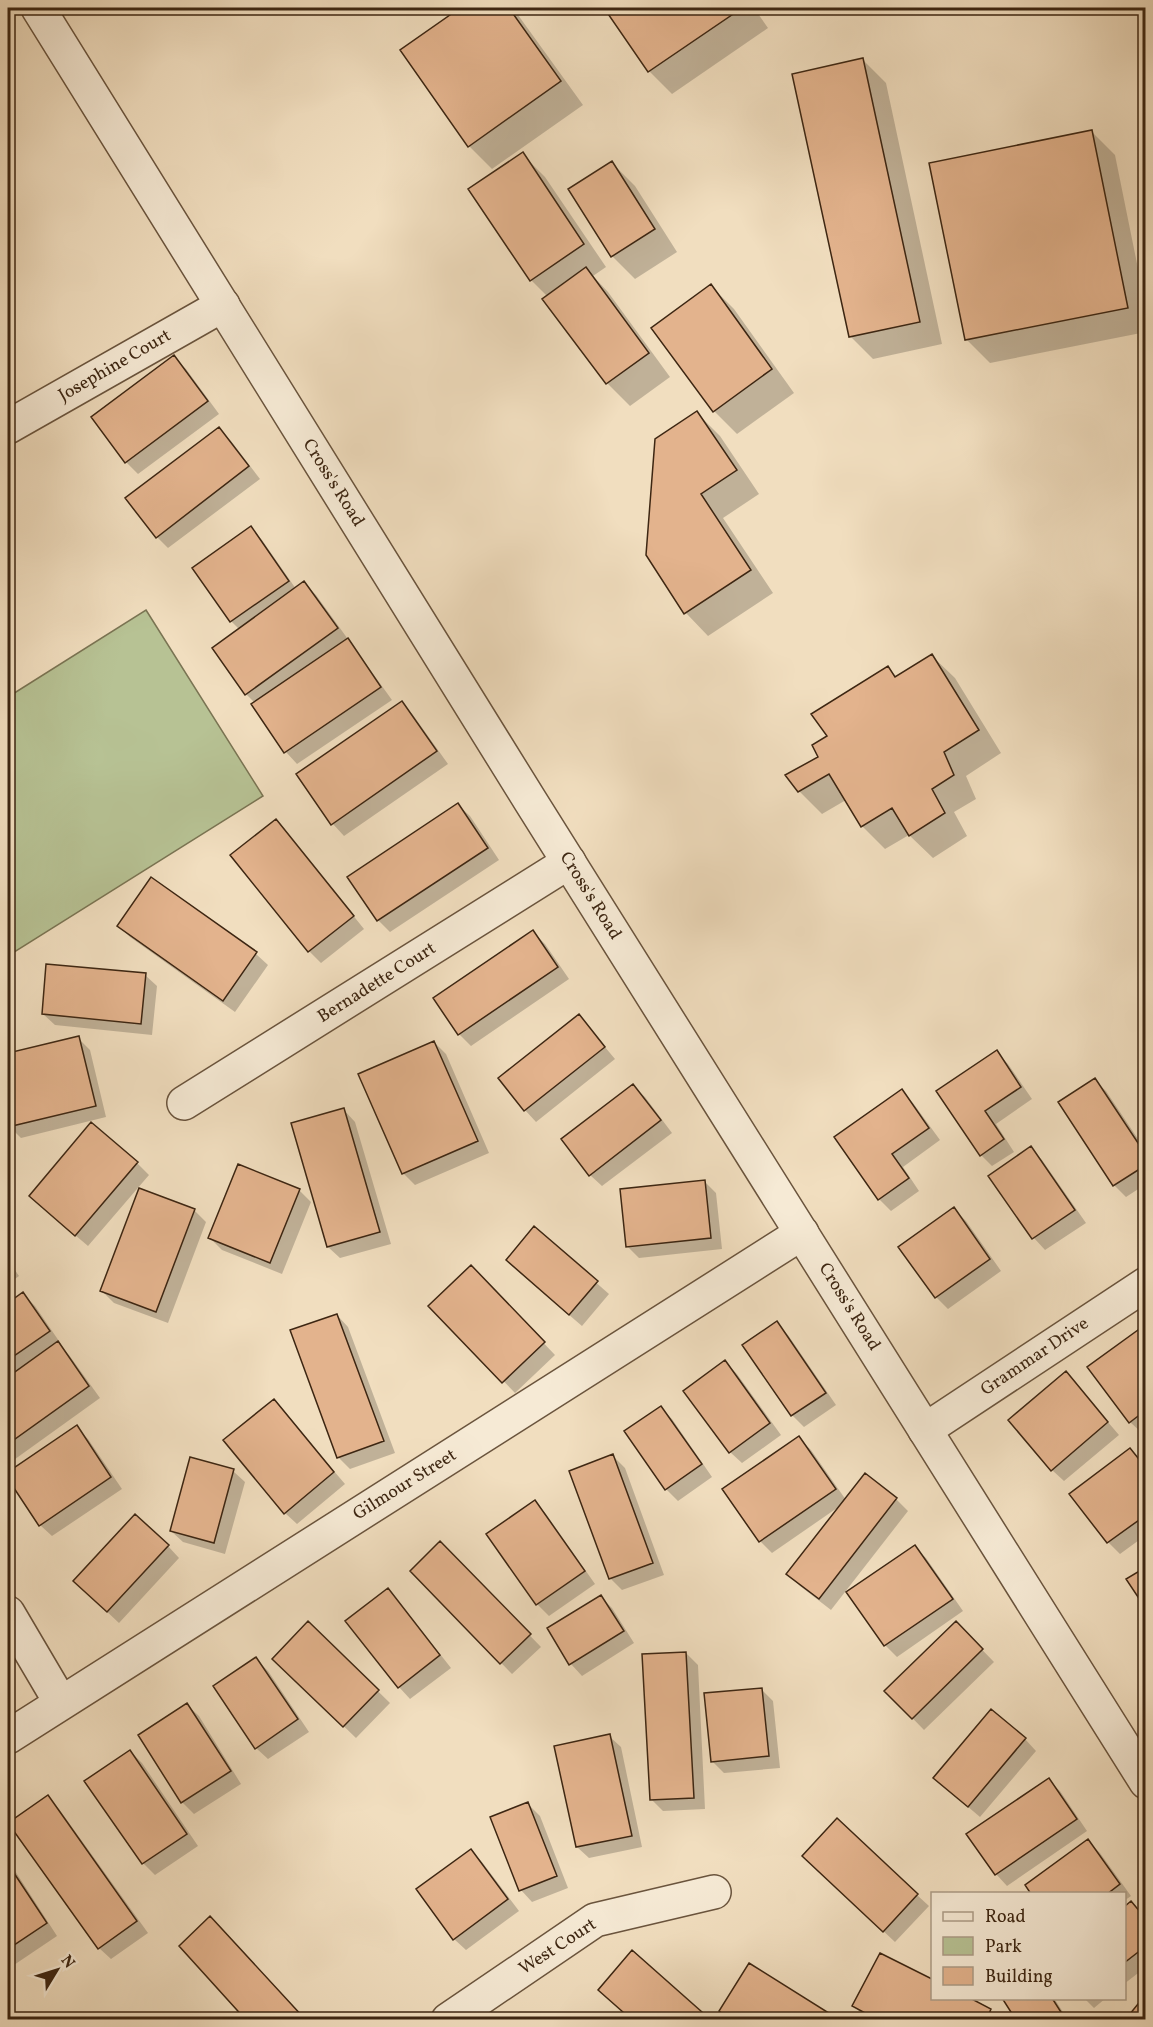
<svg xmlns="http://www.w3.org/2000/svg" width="1153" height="2027" font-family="Vollkorn,serif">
	<rect width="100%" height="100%" fill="#f1debf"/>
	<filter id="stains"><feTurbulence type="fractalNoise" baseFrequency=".00333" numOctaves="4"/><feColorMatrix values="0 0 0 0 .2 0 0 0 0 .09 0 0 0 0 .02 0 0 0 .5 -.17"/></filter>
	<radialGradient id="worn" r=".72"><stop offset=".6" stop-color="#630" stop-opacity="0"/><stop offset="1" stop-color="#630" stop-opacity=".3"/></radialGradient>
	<!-- green -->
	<path fill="#b7c294" stroke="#7a7453" stroke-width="1.5" d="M146,610L263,796L8,956V697Z"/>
	<!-- shadow -->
	<path fill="#0003" d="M463,8H513L583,105L492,169L469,146L402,51Z
		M606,8H754L768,28L672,94L649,71Z
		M863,60L886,83L942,344L873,359L850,336Z
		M1092,132L1115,155L1146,308V332L990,363L967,340L931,164Z
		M522,154L545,177L606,267L593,276L608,292L670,377L630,406L607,383L545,299L548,297L531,280Z
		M612,163L635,186L677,252L635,279L612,256Z
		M711,286L734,309L794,393L737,434L714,411Z
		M174,357L186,369L219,414L138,474L126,462L93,418Z
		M697,413L720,436L759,494L723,518L773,593L708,636L686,613L647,555Z
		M219,429L231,441L260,479L168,548L157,537Z
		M251,528L262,540L296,589L304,583L316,595L392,700L297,764L286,752L253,704L255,703L246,694L240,630L231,621Z
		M932,656L955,678L1001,753L966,776L976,799L954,812L967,836L933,858L909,835L885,849L862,826L846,800L822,814L799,791L820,758L830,736L888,668L897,677Z
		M402,703L413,715L448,764L344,836L333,824L299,775Z
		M458,805L470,816L499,860L390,932L378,920L349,877Z
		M276,821L287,833L364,929L321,963L309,951L233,855Z
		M151,879L256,954L268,965L235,1012L130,937L119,926Z
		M533,932L545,944L569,979L471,1046L459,1034Z
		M145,975L157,986L152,1035L55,1025L43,1014Z
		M579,1016L615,1059L536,1122L525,1110Z
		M78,1038L90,1050L106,1117L21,1138L9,1126L8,1119V1055Z
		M434,1042L446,1054L489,1153L415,1185L403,1173Z
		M996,1052L1008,1064L1032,1099L996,1124L1014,1152L992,1166L981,1155L938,1091Z
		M1094,1080L1106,1091L1146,1151V1184L1126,1197L1114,1185L1060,1102Z
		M633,1086L645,1097L672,1133L602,1186L590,1175Z
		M901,1091L913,1103L940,1140L903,1167L919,1191L891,1211L879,1199Z
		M344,1110L355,1122L391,1244L340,1258L328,1247L293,1124Z
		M1030,1148L1042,1160L1086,1223L1045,1250L1034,1238L990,1176Z
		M137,1163L149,1175L88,1246L42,1207Z
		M704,1181L716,1193L722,1249L639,1258L627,1246Z
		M299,1190L311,1202L282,1274L222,1250L210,1238Z
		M954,1209L966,1221L1001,1271L948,1309L936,1297L900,1247Z
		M194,1210L206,1222L168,1323L114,1303L102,1291Z
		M534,1228L609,1294L582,1326L519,1272Z
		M8,1260L19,1276L8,1284Z
		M483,1279L555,1355L515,1393L431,1306Z
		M23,1294L35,1306L61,1344L59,1345L69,1355L100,1398L11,1462L8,1459V1305Z
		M337,1315L348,1327L395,1453L350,1469L338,1457Z
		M776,1323L788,1335L836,1405L804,1427L792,1415Z
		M1137,1332L1146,1340V1431L1142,1433L1130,1422Z
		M725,1362L737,1374L781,1435L742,1463L730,1452Z
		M1066,1373L1119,1435L1064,1481L1052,1470Z
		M274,1401L345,1484L297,1524L285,1513Z
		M661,1408L672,1419L712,1477L678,1501L666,1489Z
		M76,1427L88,1439L122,1489L52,1536L40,1525L8,1474Z
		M799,1438L811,1450L846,1500L896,1499L908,1511L831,1610L800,1586L788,1574L840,1506L772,1553L760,1541Z
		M1130,1450L1146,1466V1535L1120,1554L1108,1542L1072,1494Z
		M613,1456L625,1468L664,1575L622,1590L610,1578Z
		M233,1471L245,1482L225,1554L183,1542L171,1531Z
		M535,1502L546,1514L595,1584L549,1616L537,1604L488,1534Z
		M440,1543L541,1647L512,1674L412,1571Z
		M168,1546L179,1558L119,1623L87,1593Z
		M915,1547L926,1558L963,1611L897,1657L885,1645L848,1592Z
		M388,1590L399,1602L451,1668L410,1699L399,1687Z
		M601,1597L612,1608L634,1643L582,1676L571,1664L549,1629Z
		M308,1623L390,1703L356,1738L274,1659Z
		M956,1623L994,1662L924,1730L886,1691Z
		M686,1653L698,1665L705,1809L663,1811L651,1799Z
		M256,1659L268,1671L309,1732L268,1759L256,1748Z
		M762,1690L773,1701L780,1768L724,1773L712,1761Z
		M187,1705L199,1716L241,1784L194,1814L182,1802L140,1735Z
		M609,1736L621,1747L642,1847L589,1858L577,1847Z
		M1025,1739L1036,1751L980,1817L947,1789Z
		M130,1751L142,1763L198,1846L155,1875L143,1863Z
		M1048,1780L1060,1791L1087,1831L1007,1886L996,1874Z
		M47,1797L59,1809L148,1933L111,1959L99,1948Z
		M528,1804L540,1816L568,1888L532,1902L521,1890Z
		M1088,1841L1100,1853L1131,1896L1124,1901V1894H1033Z
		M470,1850L482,1862L519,1911L466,1950L454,1939Z
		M8,1860L57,1936L8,1969Z
		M816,1868L917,1895L929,1906L895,1942Z
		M1131,1903L1146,1918V1967L1124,1984V1909Z
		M880,1955L932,1981V1998L990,2010L1000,2020H869L866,2018L854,2006Z
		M1004,1998H1054L1068,2020H1018Z
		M1084,1998H1106L1094,2008Z
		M608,2015L613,2020H601Z"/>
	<!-- building -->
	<path fill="#e3b38d" stroke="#3d2612" stroke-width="1.5" d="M460,8H509L561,81L468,147L400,50Z
		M604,8H742L648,72Z
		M863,58L920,322L849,337L792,74Z
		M1092,130L1128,308L965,340L929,163Z
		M523,152L584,244L530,281L468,189Z
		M612,161L655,229L611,257L568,189Z
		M586,267L649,353L606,384L542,299Z
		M711,284L772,369L713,412L651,328Z
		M174,355L208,401L125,463L91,417Z
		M697,411L737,470L701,494L751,570L684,614L646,555L655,439Z
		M219,427L249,466L156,538L125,498Z
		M251,526L289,581L230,622L192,568Z
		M304,581L338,628L245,695L212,648Z
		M348,638L381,687L284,753L251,704Z
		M932,654L979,730L944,752L954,775L932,789L945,813L909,836L892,808L861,827L829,774L798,792L785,775L818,757L812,745L827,736L811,714L888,666L895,677Z
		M402,701L437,751L331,825L296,774Z
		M458,803L488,848L377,921L347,877Z
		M276,819L354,916L308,952L230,855Z
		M151,877L257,952L223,1001L117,926Z
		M533,930L558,967L458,1035L433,998Z
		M46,964L146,973L141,1024L42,1014Z
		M579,1014L605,1047L524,1111L498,1078Z
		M79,1036L96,1106L8,1127V1053Z
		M434,1041L478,1141L402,1174L358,1074Z
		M997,1050L1021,1087L985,1111L1004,1139L980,1156L936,1091Z
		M1095,1078L1146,1155V1165L1113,1186L1058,1102Z
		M633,1084L661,1120L589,1176L561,1139Z
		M902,1089L929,1128L892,1154L909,1178L878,1200L834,1137Z
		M344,1108L380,1232L327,1247L291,1123Z
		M91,1122L138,1162L75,1236L29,1196Z
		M1031,1146L1075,1210L1032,1239L988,1176Z
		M238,1164L300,1189L270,1263L208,1238Z
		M705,1180L711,1238L626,1247L620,1189Z
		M139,1188L195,1209L156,1312L100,1291Z
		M954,1207L990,1259L935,1298L898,1247Z
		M534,1226L598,1281L569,1315L506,1260Z
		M471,1265L545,1342L502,1383L428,1306Z
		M23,1292L50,1331L8,1360V1303Z
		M337,1314L384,1441L337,1458L290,1330Z
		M777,1321L826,1393L791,1416L742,1345Z
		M1138,1330L1146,1341V1410L1129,1423L1087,1367Z
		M58,1341L89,1386L8,1444V1377Z
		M725,1360L770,1423L729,1453L683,1391Z
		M1066,1371L1108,1422L1051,1471L1008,1420Z
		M274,1399L334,1472L284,1514L223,1440Z
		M661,1406L702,1464L665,1490L624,1431Z
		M77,1425L111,1477L39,1526L8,1479V1472Z
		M799,1436L836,1489L759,1542L722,1489Z
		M1130,1448L1146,1468V1515L1107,1543L1069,1494Z
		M613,1454L653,1563L609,1579L569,1471Z
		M190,1457L234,1469L214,1543L170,1531Z
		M865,1473L897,1498L819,1599L786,1574Z
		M535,1500L585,1571L536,1605L486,1534Z
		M135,1514L169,1545L107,1612L73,1581Z
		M440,1541L531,1634L500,1664L410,1571Z
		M915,1545L953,1599L884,1646L846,1592Z
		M1146,1567V1609L1126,1579Z
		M388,1588L440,1655L398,1688L345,1621Z
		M601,1595L624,1631L569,1665L547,1628Z
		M308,1621L379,1690L343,1727L272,1659Z
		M956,1621L983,1649L912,1719L884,1691Z
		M686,1652L694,1798L650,1800L642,1654Z
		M256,1657L298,1719L255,1749L213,1686Z
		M762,1688L769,1756L711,1762L704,1693Z
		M187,1703L231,1771L181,1803L138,1735Z
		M991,1709L1026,1738L968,1807L933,1778Z
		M610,1734L632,1836L576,1847L554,1746Z
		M130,1750L187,1834L142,1864L84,1781Z
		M1049,1778L1077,1819L995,1875L966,1834Z
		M48,1795L137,1921L98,1949L8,1823Z
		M528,1802L557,1876L519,1891L490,1817Z
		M837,1818L918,1894L883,1932L802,1856Z
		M1088,1839L1120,1884L1107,1894H1031L1025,1885Z
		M471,1849L508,1899L453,1940L416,1889Z
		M8,1864L47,1923L8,1949Z
		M1131,1901L1146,1919V1946L1124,1963V1907Z
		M210,1916L304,2018L302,2020H246L179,1946Z
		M632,1950L711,2020H632L598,1990Z
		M880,1953L932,1979V1998H970L991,2009L986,2020H878L852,2006Z
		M749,1963L832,2015L829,2020H732L719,2011Z
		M1146,1994V2020H1125Z
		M1002,1998H1052L1066,2020H1016Z"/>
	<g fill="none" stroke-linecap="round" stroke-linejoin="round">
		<defs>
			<path id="minor" d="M8,427L223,305
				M184,1103L569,862
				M925,1430L1146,1284
				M8,1613L61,1703
				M8,1737L802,1233
				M448,2020L595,1920L714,1892"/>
			<path id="tertiary" d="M38,8L531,802L1146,1782"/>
		</defs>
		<!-- minor casing -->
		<use href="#minor" stroke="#6a543d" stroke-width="36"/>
		<!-- tertiary casing -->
		<use href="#tertiary" stroke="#6a543d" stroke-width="36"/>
		<!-- minor -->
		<use href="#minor" stroke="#f6ead5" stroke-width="33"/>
		<!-- tertiary -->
		<use href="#tertiary" stroke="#f6ead5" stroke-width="33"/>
	</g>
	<g text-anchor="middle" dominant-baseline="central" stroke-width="5" stroke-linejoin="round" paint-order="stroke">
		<!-- street labels -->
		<g font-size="18" fill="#3d2612" stroke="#f6ead5">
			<text transform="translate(115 366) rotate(-30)">Josephine Court</text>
			<text transform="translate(333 483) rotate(58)">Cross's Road</text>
			<text transform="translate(590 896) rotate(58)">Cross's Road</text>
			<text transform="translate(377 983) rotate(-32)">Bernadette Court</text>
			<text transform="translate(849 1307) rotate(58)">Cross's Road</text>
			<text transform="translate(1035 1357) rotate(-34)">Grammar Drive</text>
			<text transform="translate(405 1485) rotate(-32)">Gilmour Street</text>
			<text transform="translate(558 1947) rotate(-33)">West Court</text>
		</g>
	</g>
	<!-- margin -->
	<rect width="1153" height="2027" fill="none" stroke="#f1debf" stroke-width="30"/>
	<rect x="9" y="9" width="1135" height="2009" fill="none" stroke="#3d2612" stroke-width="3"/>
	<rect x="15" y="15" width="1123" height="1997" fill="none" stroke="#3d2612" stroke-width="1.5"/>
	<!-- legend -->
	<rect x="931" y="1892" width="195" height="108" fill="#f6ead5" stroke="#ac9c87" stroke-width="1.5"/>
	<rect x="943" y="1912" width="30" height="9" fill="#f6ead5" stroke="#ac9c87" stroke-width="1.5"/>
	<text x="985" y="1922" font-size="18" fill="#3d2612">Road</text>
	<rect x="943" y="1937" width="30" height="18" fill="#b7c294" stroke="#ac9c87" stroke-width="1.5"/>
	<text x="985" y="1952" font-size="18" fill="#3d2612">Park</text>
	<rect x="943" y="1967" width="30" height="18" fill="#e3b38d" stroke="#ac9c87" stroke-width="1.5"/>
	<text x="985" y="1982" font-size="18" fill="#3d2612">Building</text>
	<!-- north arrow -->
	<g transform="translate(57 1970) rotate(52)" stroke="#f6ead5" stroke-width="4.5" paint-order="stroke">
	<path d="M0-4.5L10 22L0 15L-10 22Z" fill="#3d2612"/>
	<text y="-9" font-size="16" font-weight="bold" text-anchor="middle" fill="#3d2612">N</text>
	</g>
	<rect width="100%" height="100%" filter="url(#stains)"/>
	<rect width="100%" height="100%" fill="url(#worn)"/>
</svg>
